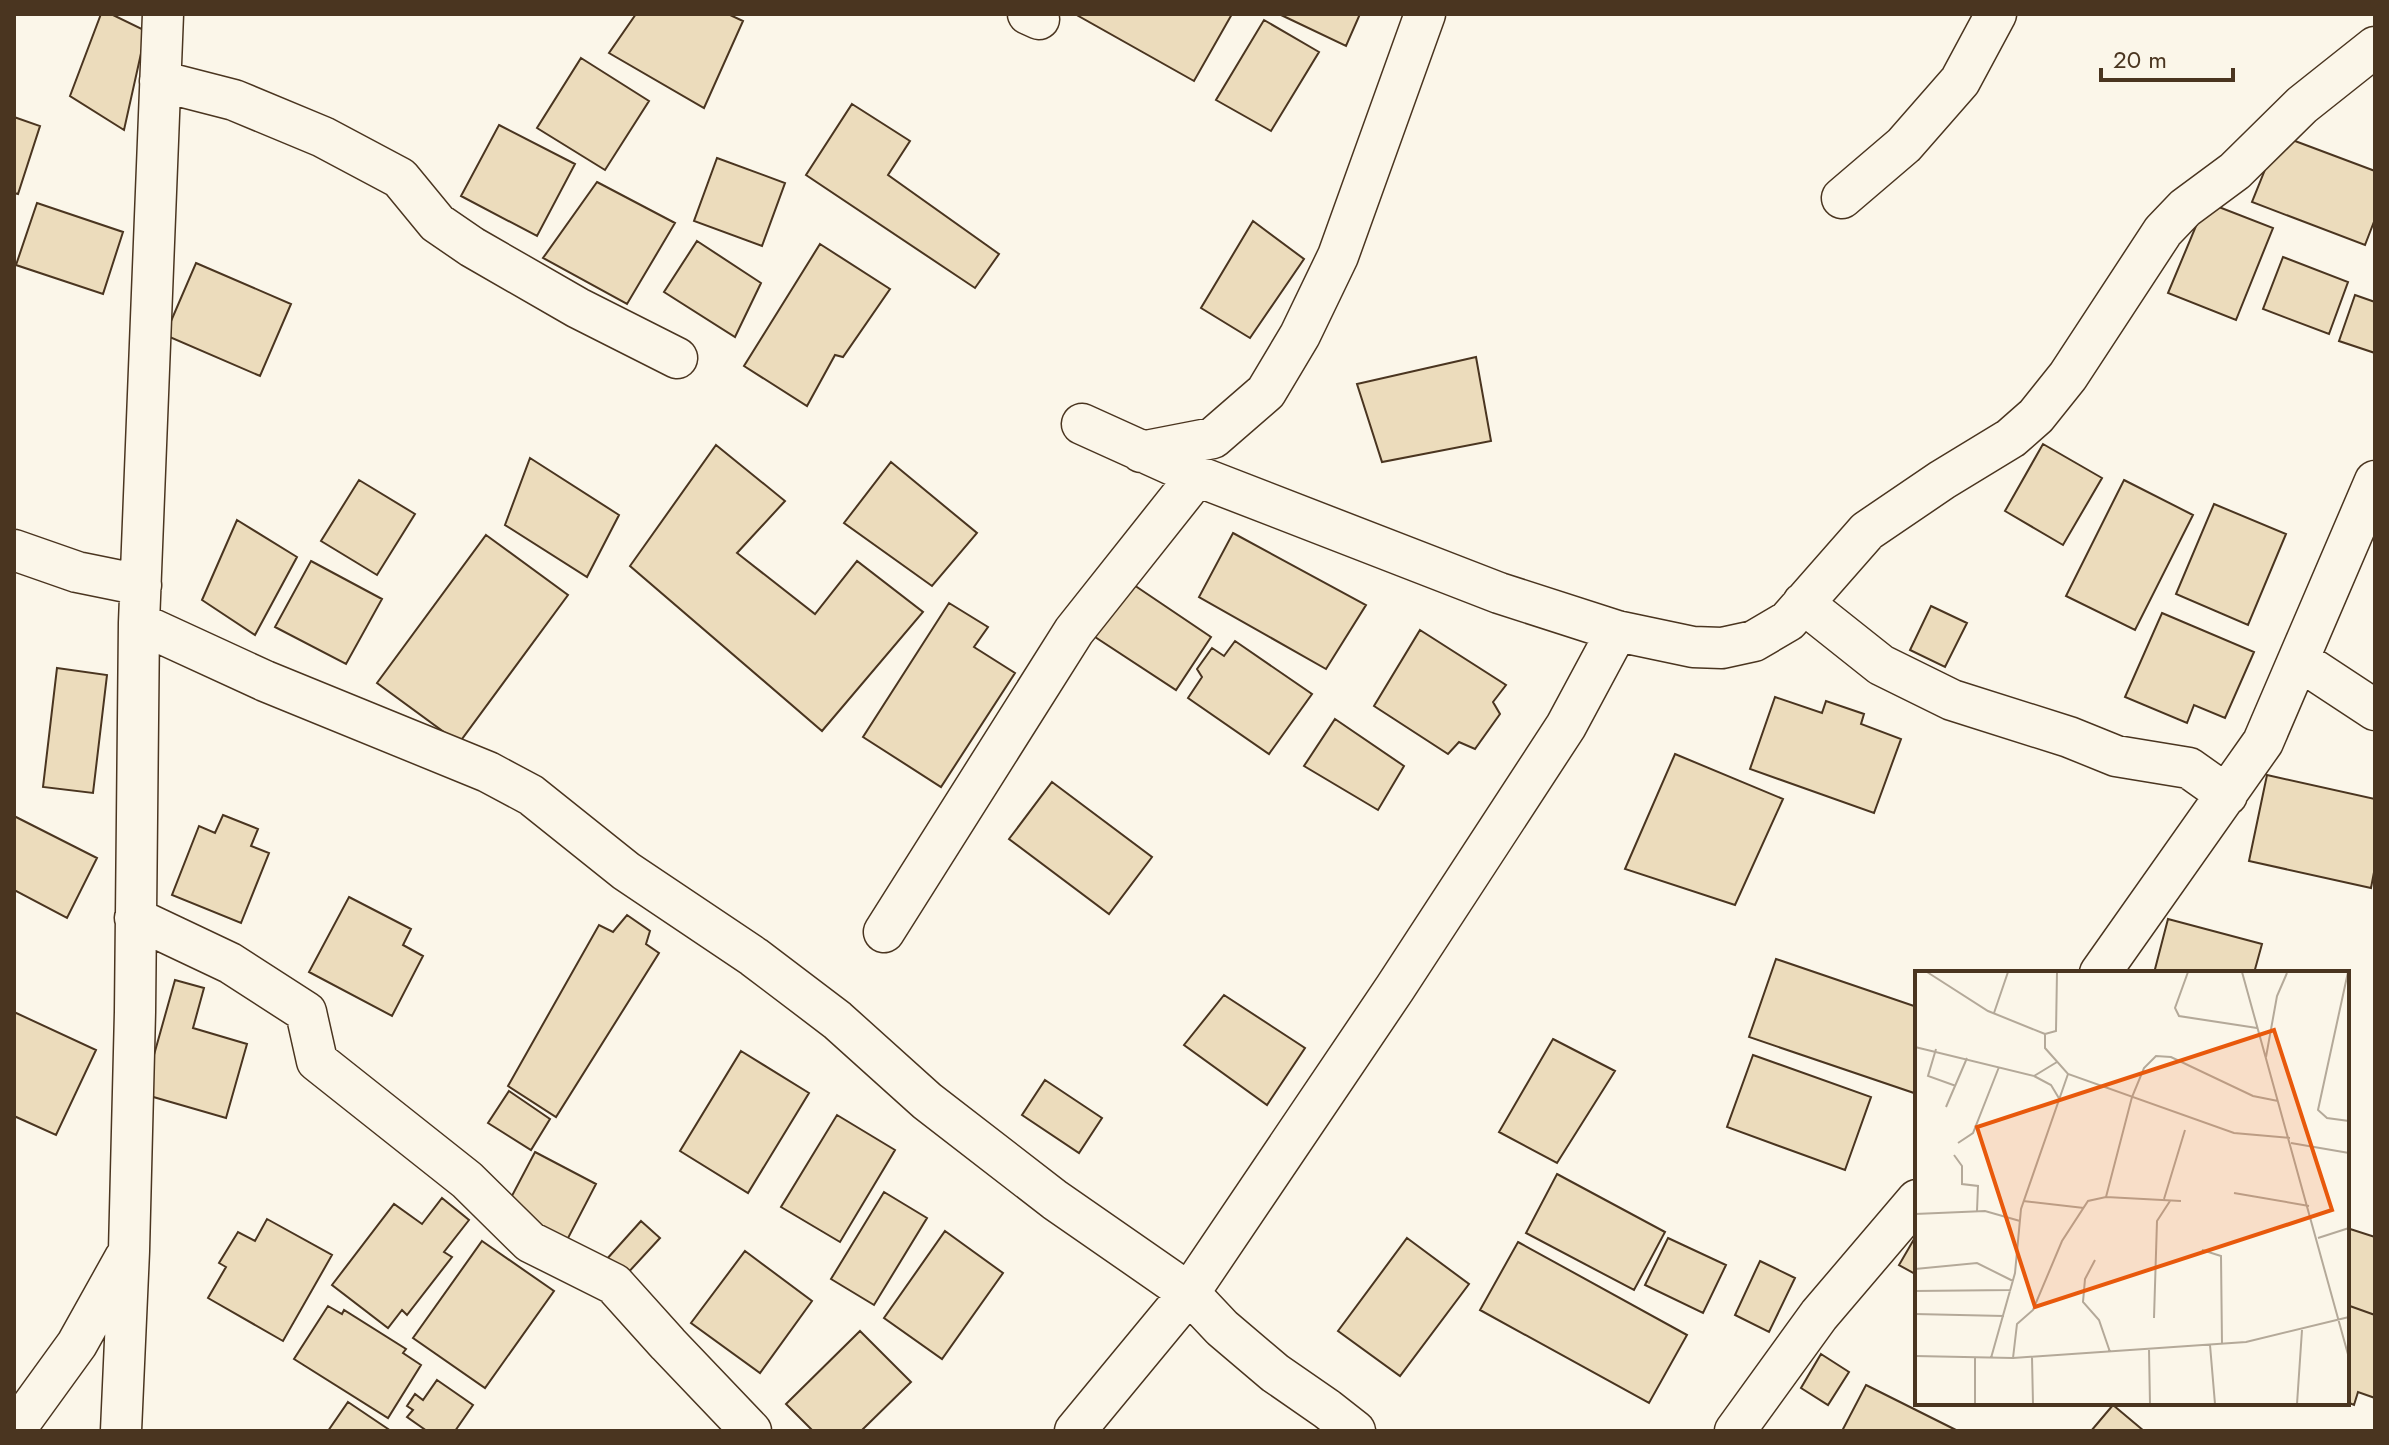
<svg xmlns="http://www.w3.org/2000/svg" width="2389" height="1445" font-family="Jost,sans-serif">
	<rect width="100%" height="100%" fill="#fbf6e9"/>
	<!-- building -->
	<path fill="#ecdcbc" stroke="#4a3520" stroke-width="2" d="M101,14H111L146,31L124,130L70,96Z
		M636,14H728L743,21L704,108L609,53Z
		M1075,14H1232L1194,81Z
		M1279,14H1360L1346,46Z
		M1264,20L1319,52L1271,131L1216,100Z
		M581,58L649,101L605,170L537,128Z
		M852,104L910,141L888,175L999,254L975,288L806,175Z
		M14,117L40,126L18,194L14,193Z
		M499,125L575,164L537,236L461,196Z
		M2279,135L2375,171V219L2365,245L2252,202Z
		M717,158L785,183L762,246L694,221Z
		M597,182L675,223L627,304L543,258Z
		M2206,202L2273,228L2236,320L2168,293Z
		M37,203L123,232L103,294L16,265Z
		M1253,221L1304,259L1250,338L1201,308Z
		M697,241L761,283L735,337L664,292Z
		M820,244L890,289L843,357L835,355L807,406L744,366Z
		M2283,257L2348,282L2329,334L2263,309Z
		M196,263L291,304L260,376L165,335Z
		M2355,295L2375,302V353L2339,341Z
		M1476,357L1491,441L1382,462L1357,384Z
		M2043,444L2102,478L2063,545L2005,511Z
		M716,445L785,501L737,553L815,614L857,561L923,612L822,731L630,566Z
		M530,458L619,515L587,577L505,525Z
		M891,462L977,533L932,586L844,523Z
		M359,480L415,514L377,575L321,541Z
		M2124,480L2193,515L2135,630L2066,596Z
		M2214,504L2286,534L2248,625L2176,594Z
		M237,520L297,557L255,635L202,600Z
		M1233,533L1366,605L1326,669L1199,597Z
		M486,535L568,595L459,743L377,683Z
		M311,561L382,599L346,664L275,627Z
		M1128,581L1211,637L1176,690L1092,635Z
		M949,603L988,627L974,647L1015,673L941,787L863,737Z
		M1931,606L1967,623L1945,667L1910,650Z
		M2162,613L2254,652L2225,718L2194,705L2187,723L2125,697Z
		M1420,630L1506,685L1493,702L1500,714L1475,749L1459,742L1448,754L1374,706Z
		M1235,641L1312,694L1269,754L1188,698L1202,677L1197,669L1212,648L1224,656Z
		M57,668L107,675L93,793L43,787Z
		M1775,697L1822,713L1826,701L1864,714L1861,724L1901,739L1874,813L1750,769Z
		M1335,719L1404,766L1378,810L1304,766Z
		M1675,754L1783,799L1735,905L1625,869Z
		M2267,775L2375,799V867L2371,888L2249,861Z
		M1052,782L1152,857L1109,914L1009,839Z
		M223,815L258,829L251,846L269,853L241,923L172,895L199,826L215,833Z
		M14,816L97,858L67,918L14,890Z
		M349,897L411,929L403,945L423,956L392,1016L309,972Z
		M627,915L650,931L646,944L659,953L556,1117L508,1086L599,925L613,932Z
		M2168,919L2262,944L2254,973H2154Z
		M1776,959L1917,1007V1094L1749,1037Z
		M175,980L204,988L193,1028L247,1044L226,1118L143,1094Z
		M1224,995L1305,1048L1267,1105L1184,1045Z
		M14,1012L96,1050L56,1135L14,1116Z
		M1553,1039L1615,1071L1557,1163L1499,1132Z
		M741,1051L809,1093L748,1193L680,1151Z
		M1753,1055L1871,1097L1845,1170L1727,1127Z
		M1045,1080L1102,1118L1079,1153L1022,1115Z
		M509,1091L550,1119L531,1150L488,1123Z
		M837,1115L895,1150L840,1242L781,1207Z
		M535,1152L596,1184L566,1242L505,1209Z
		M1557,1174L1665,1232L1634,1290L1526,1233Z
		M884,1192L927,1218L874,1305L831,1279Z
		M442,1198L469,1220L444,1252L452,1257L407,1315L402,1310L388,1328L332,1285L394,1204L422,1224Z
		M267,1219L332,1255L283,1341L208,1298L226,1267L219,1263L238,1232L255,1241Z
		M641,1221L660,1238L625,1276L606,1260Z
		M2347,1228L2375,1237V1315L2347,1305Z
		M945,1231L1003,1273L942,1359L884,1318Z
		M1917,1234V1275L1899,1265Z
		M1407,1238L1469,1284L1400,1376L1338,1331Z
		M1668,1238L1726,1265L1703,1313L1645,1285Z
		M482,1241L554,1291L485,1388L413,1338Z
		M1518,1242L1687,1335L1649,1403L1480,1310Z
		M745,1251L812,1301L760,1373L691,1323Z
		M1760,1261L1795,1278L1769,1332L1735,1315Z
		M2347,1305L2375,1315V1398L2358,1392L2354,1405L2347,1402Z
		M328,1306L342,1314L344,1310L406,1349L403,1353L421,1365L388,1418L294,1359Z
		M860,1331L911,1382L861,1431H813L786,1404Z
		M1821,1354L1849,1372L1828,1405L1801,1388Z
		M437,1380L473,1405L455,1431H427L407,1417L413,1410L407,1406L415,1394L423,1400Z
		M1866,1385L1958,1431H1842Z
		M348,1402L391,1431H328Z
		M2113,1405L2144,1431H2091Z"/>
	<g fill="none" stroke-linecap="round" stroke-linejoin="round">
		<defs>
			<path id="minor" d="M1028,14L1039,19
				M160,81L234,100L323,137L400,178L437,223L472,247L578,308L677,358
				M1842,198L1904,145L1960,81L1996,14
				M1082,424L1197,476L1499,593L1617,631L1693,647L1722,648L1754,641L1788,621L1867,531L1942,480L2011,438L2036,416L2068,376L2163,231L2185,208L2235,171L2302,105L2375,47
				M1141,452L1213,438L1266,392L1300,335L1338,256L1425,14
				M14,550L77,572L141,585
				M1803,603L1881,665L1952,700L2069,737L2116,756L2189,768L2227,795
				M139,623L265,681L488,772L531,795L626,871L754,957L837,1020L927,1101L1055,1200L1189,1293L1222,1328L1275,1373L1327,1409L1355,1431
				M2299,660L2375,710
				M135,918L230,963L306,1012L317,1061L467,1180L530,1242L614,1284L668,1344L751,1431
				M884,932L1074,631L1197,476
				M2100,973L2263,742L2375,481
				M14,1431L77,1344L125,1258
				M121,1431L129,1251L135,1012L139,623L163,14
				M1075,1431L1189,1293L1395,988L1566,726L1617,631
				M1735,1431L1819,1315L1917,1200"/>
		</defs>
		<!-- minor casing -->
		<use href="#minor" stroke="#4a3520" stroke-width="43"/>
		<!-- minor -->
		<use href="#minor" stroke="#fbf6e9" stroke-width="40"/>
	</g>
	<!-- overview -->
	<g transform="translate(1915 971)">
		<rect width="434" height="434" fill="#fbf6e9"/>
		<path fill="none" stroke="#b4a999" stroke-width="2" d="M12,1L73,40L130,63V77L153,103L319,162L375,167M273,1L260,37L264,45L342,57M327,1L434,387M433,1L403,139L412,147L434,150M79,42L93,1M130,63L141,60L142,1M0,76L119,105L142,91M21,78L13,105L41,115M351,86L362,25L372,2M119,105L136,114L145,129M31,136L52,87M43,172L58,162L84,96M376,172L434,182M39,184L47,195V213L63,215L62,240M319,222L394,235M191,226L217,126L229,97L241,85L256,86L338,125L363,130M249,228L270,159M108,230L169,237M0,243L70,240L105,250M403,267L434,257M287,279L306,285L307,373M180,289L170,308L168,331L184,349L195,381M0,298L62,292L98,310M0,320L96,319M0,343L89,345M239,347L242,250L255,230M295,374L300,433M234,378L235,433M0,385L98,387L331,371L434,346M117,386L118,433M76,387L100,302L106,238L153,103M98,387L102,353L118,339L147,270L173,230L191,226L266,230M60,433V387M382,433L387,359"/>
		<path fill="#e8590c" fill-opacity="0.15" stroke="#e8590c" stroke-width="4" d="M359,59L417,239L120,336L62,156Z"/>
		<rect width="434" height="434" fill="none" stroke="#4a3520" stroke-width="4"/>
	</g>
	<!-- border -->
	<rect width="2389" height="1445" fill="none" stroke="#4a3520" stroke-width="32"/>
	<!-- scale -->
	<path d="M2101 68v12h132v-12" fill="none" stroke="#4a3520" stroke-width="4"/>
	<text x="2113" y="68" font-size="24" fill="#4a3520" stroke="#fbf6e9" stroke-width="6" paint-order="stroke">20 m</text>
</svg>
